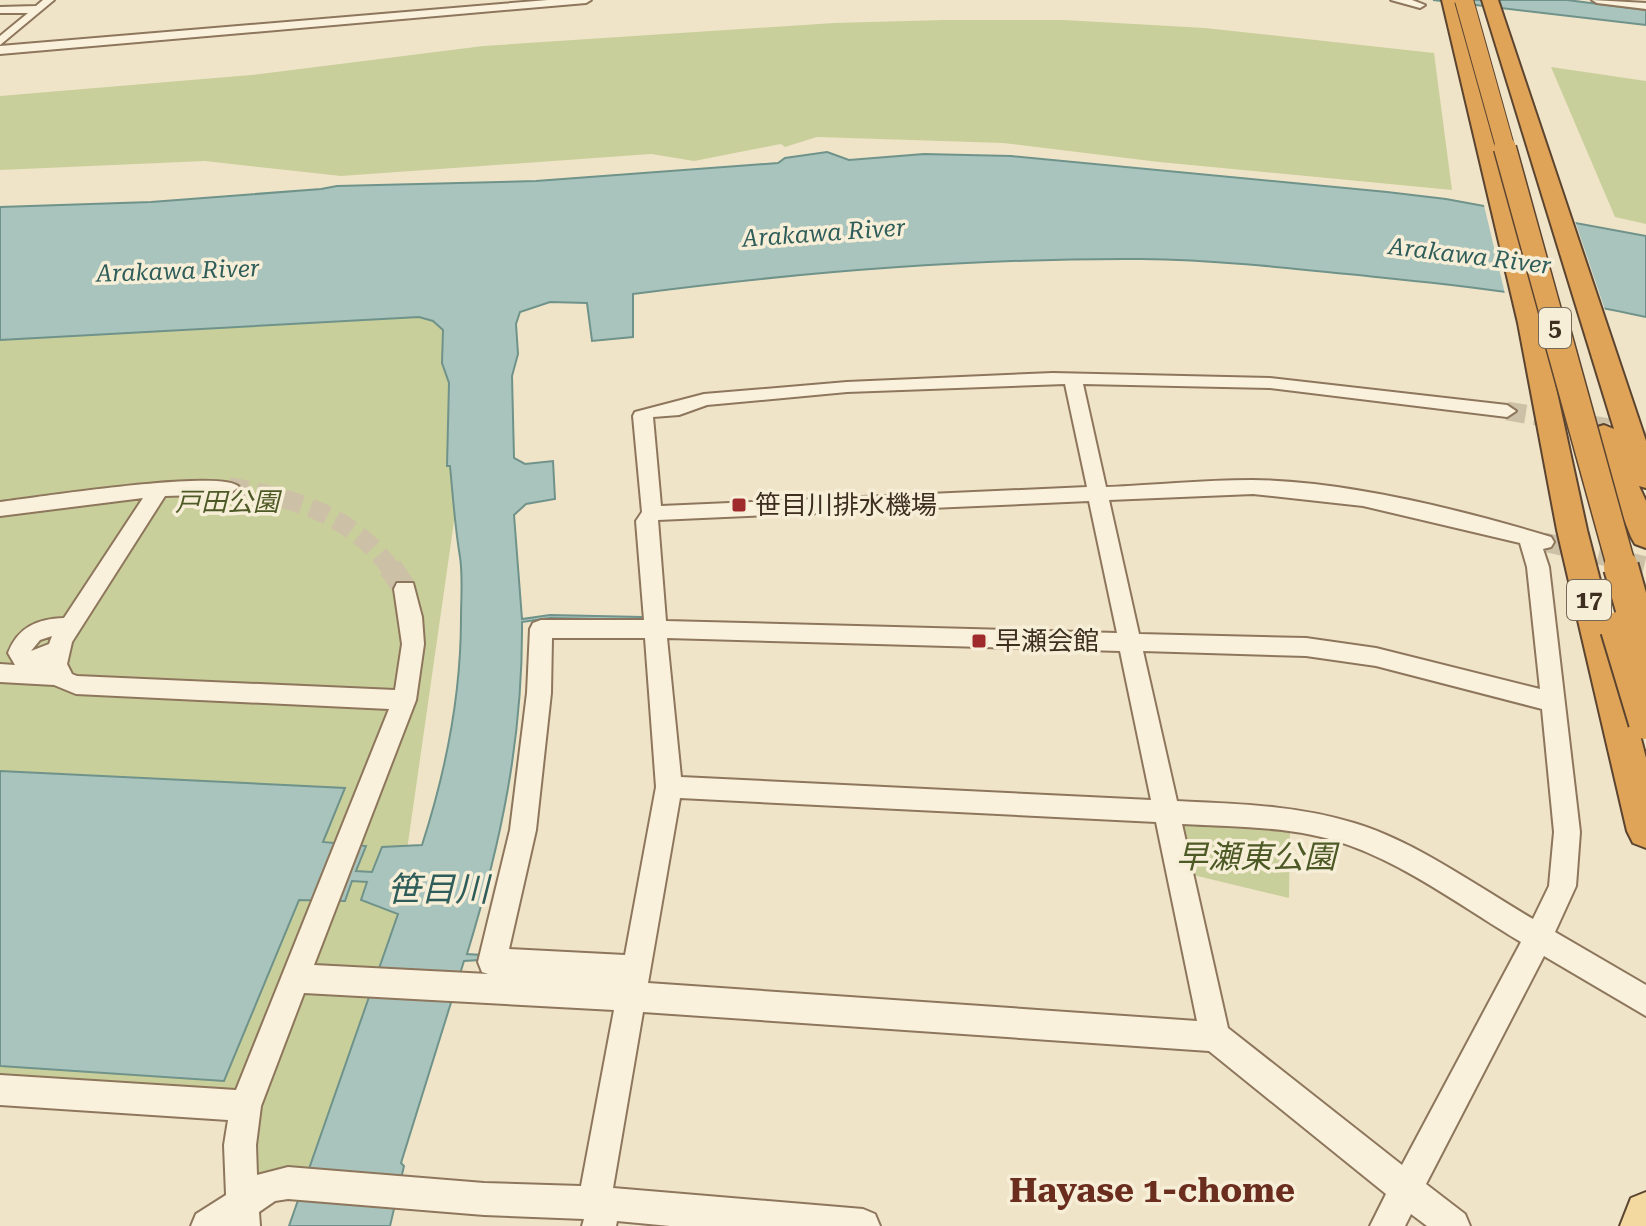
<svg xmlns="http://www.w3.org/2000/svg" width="1646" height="1226" font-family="'Roboto Serif','Noto Sans JP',serif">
	<rect width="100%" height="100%" fill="#f0e4c8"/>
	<!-- green -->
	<path fill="#c9cf9b" d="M943,20H1064L1205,28L1434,53L1452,190L1159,162L1003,143L817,137L785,147L781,144L694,161L651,154L341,176L205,161L0,170V96L251,75L483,46L834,23Z
		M1551,67L1646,81V224L1615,217Z
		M491,263L398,913L349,1191L242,1203L245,1106L0,1090V280Z
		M1177,819L1290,829L1289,898L1189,874Z"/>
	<!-- water -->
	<path fill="#a9c4bc" stroke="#6f938a" stroke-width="2" d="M1433,0H1567L1646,10V25Z
		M827,152L849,160L924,154L1011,156L1387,192L1446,199L1646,236V317C1557,297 1467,286 1376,277C1298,269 1220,260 1141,259C970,258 801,272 633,294V337L592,341L587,303L550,302L520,312L516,324L518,354L512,376L514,458L525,464L553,461L555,499L526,504L514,515L522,619L550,615L642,617V620L550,618L522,622C523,739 501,843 467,954L482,955L480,960L464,961L401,1163L404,1166L390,1226H289L398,914L361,900L367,882L352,881L345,901L299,900L224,1081L0,1066V771L345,788L323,842L366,846L356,871L372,872L382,847L422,845C446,771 461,697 461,618C461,599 463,576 460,557C455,528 453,497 450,466H447L449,383L442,363L443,330L433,321L419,317L0,340V207L151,202L321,189L337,186L536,181L778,163L785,158Z"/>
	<!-- pier -->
	<path fill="#f0e4c8" d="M1483,201L1574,218L1606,313L1505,294Z"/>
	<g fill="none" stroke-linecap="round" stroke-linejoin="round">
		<!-- minor-tunnel-far1 -->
		<path stroke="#ccc0a6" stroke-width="19" stroke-dasharray="19 9" stroke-linecap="butt" d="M1507,411L1646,434
			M229,487C292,497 352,515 391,569
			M1544,542L1646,566"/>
		<!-- minor-tunnel -->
		<path stroke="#ccc0a6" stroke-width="24" stroke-dasharray="24 12" stroke-linecap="butt" d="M390,567L405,589"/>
		<defs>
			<path id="minor" d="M43,0H54L0,45V36L28,13H0V7L36,6Z
				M548,0H591L586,3L0,54V46Z
				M1391,0H1412L1425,5L1420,8Z
				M1592,0L1646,3V9L1597,3Z
				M1053,373L1270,378L1507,405L1516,411L1507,417L1270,388L1083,384L1106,487C1155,485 1204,480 1252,480C1346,481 1462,510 1551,537L1554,542L1551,547L1543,549L1549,567L1580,832L1576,886L1555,932L1646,985V1016L1544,956L1426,1184L1465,1214L1470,1226H1427L1411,1214L1405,1226H1370L1386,1194L1209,1051L643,1012L613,1188L863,1209L875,1214L880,1226H670L617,1221L616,1226H582L584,1219L484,1215L288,1199L275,1201L259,1212L260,1226H191L196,1214L226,1195L224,1145L228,1120L0,1105V1075L236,1090L389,709L76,694L54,685L0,682V664L15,665L8,653C18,627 37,619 64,618L143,498L0,516V502C33,498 225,468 239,487L229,494L165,496L72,642L67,664L72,674L77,676L395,690L402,644L394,589L397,583H413L422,617L424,644L416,700L314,965L488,974L482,972L478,962L510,830L527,693L530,629L533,623L541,620H644L636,521L642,512L633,416L635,412L704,394L847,382ZM1065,384L1087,487L661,506L653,417L679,415L707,405L847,392ZM1253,494L1363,506L1520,543L1527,567L1540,689L1376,648L1306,638L1139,634L1109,500ZM1089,501L1117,633L666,621L658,520ZM52,636L49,644L31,651L40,640ZM552,638H645L656,787L625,955L509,949L536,830L551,693ZM667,638L1120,651L1151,800L681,777ZM1143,651L1306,656L1376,666L1542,709L1554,832L1549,886L1533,919C1478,887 1415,841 1354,823C1296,805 1236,804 1177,801ZM680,798L1156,822L1197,1021L648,983ZM1182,824C1238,827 1298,826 1351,846C1411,868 1467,910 1521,942L1402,1165L1228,1028ZM304,993L614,1010L581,1186L484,1183L288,1167L257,1175L256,1145L261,1106Z"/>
			<path id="major" d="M1646,1192V1226H1620L1631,1198Z"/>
			<path id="highway" d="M1442,0H1458L1542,323L1587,530L1646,758V848L1633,843L1627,831L1557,530L1518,323Z
				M1482,0H1498L1646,441V488L1639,486L1646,501V548L1635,544L1631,537L1590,434L1594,428L1604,425L1614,429Z"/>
		</defs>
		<!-- minor casing -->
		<use href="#minor" stroke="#8d765c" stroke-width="4"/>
		<!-- major casing -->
		<use href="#major" stroke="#5b4430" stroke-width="4"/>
		<!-- highway casing -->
		<use href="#highway" stroke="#5b4430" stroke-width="4"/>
		<!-- minor -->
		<use href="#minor" fill="#faf1dc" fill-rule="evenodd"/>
		<!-- major -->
		<use href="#major" fill="#f3d9a0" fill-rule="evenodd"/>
		<!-- highway -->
		<use href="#highway" fill="#e0a458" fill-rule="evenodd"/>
		<defs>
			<path id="highway-bridge-far3" d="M1464,0L1506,150"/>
			<path id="highway-bridge-far2" d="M1505,148L1557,336"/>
			<path id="highway-bridge-far1" d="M1557,334L1622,569"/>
			<path id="highway-bridge" d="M1621,567L1646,655
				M1618,629L1646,722"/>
		</defs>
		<!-- highway-bridge-far3 casing -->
		<use href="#highway-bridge-far3" stroke="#5b4430" stroke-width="20" stroke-linecap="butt"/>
		<!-- highway-bridge-far2 casing -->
		<use href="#highway-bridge-far2" stroke="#5b4430" stroke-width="25" stroke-linecap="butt"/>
		<!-- highway-bridge-far1 casing -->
		<use href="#highway-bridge-far1" stroke="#5b4430" stroke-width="31" stroke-linecap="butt"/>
		<!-- highway-bridge casing -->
		<use href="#highway-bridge" stroke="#5b4430" stroke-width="38" stroke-linecap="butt"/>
		<!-- highway-bridge-far3 -->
		<use href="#highway-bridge-far3" stroke="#e0a458" stroke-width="18"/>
		<!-- highway-bridge-far2 -->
		<use href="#highway-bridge-far2" stroke="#e0a458" stroke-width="22"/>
		<!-- highway-bridge-far1 -->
		<use href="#highway-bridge-far1" stroke="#e0a458" stroke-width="28"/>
		<!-- highway-bridge -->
		<use href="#highway-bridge" stroke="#e0a458" stroke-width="34"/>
	</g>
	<!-- markers -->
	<g fill="#9e2a2b" stroke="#f7eed8" stroke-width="3">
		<rect x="731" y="497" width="16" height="16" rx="4"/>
		<rect x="971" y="633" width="16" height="16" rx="4"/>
	</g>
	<g text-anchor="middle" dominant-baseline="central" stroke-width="7" stroke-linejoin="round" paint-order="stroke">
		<!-- far-water labels -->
		<g font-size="24" font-style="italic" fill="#2f5d5a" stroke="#f7eed8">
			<text transform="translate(824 233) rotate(-4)">Arakawa River</text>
			<text transform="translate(1470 256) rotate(7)">Arakawa River</text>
			<text transform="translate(178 271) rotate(-2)">Arakawa River</text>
		</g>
		<!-- shield labels -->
		<g fill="#f7eed8" stroke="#756857" stroke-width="2">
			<rect x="1539" y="308" width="32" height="40" rx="6"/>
			<rect x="1567" y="580" width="44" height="40" rx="6"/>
		</g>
		<g font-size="24" font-weight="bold" fill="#3d2e20">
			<text x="1555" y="328">5</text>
			<text x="1589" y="600">17</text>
		</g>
		<!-- park labels -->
		<g font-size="26" font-style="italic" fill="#4d5a26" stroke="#f7eed8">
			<text x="227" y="502">戸田公園</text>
		</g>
		<!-- poi labels -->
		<g font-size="26" fill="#3d2e20" stroke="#f7eed8" text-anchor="start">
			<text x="755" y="505">笹目川排水機場</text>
			<text x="995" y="641">早瀬会館</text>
		</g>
		<!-- near-park labels -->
		<g font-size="32" font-style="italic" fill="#4d5a26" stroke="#f7eed8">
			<text x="1256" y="857">早瀬東公園</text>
		</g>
		<!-- near-water labels -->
		<g font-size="34" font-style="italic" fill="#2f5d5a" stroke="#f7eed8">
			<text x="438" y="889">笹目川</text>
		</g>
		<!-- near-neighbourhood labels -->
		<g font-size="34" font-weight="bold" fill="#6b2e1e" stroke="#f7eed8">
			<text x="1152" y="1190">Hayase 1-chome</text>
		</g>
	</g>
</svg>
